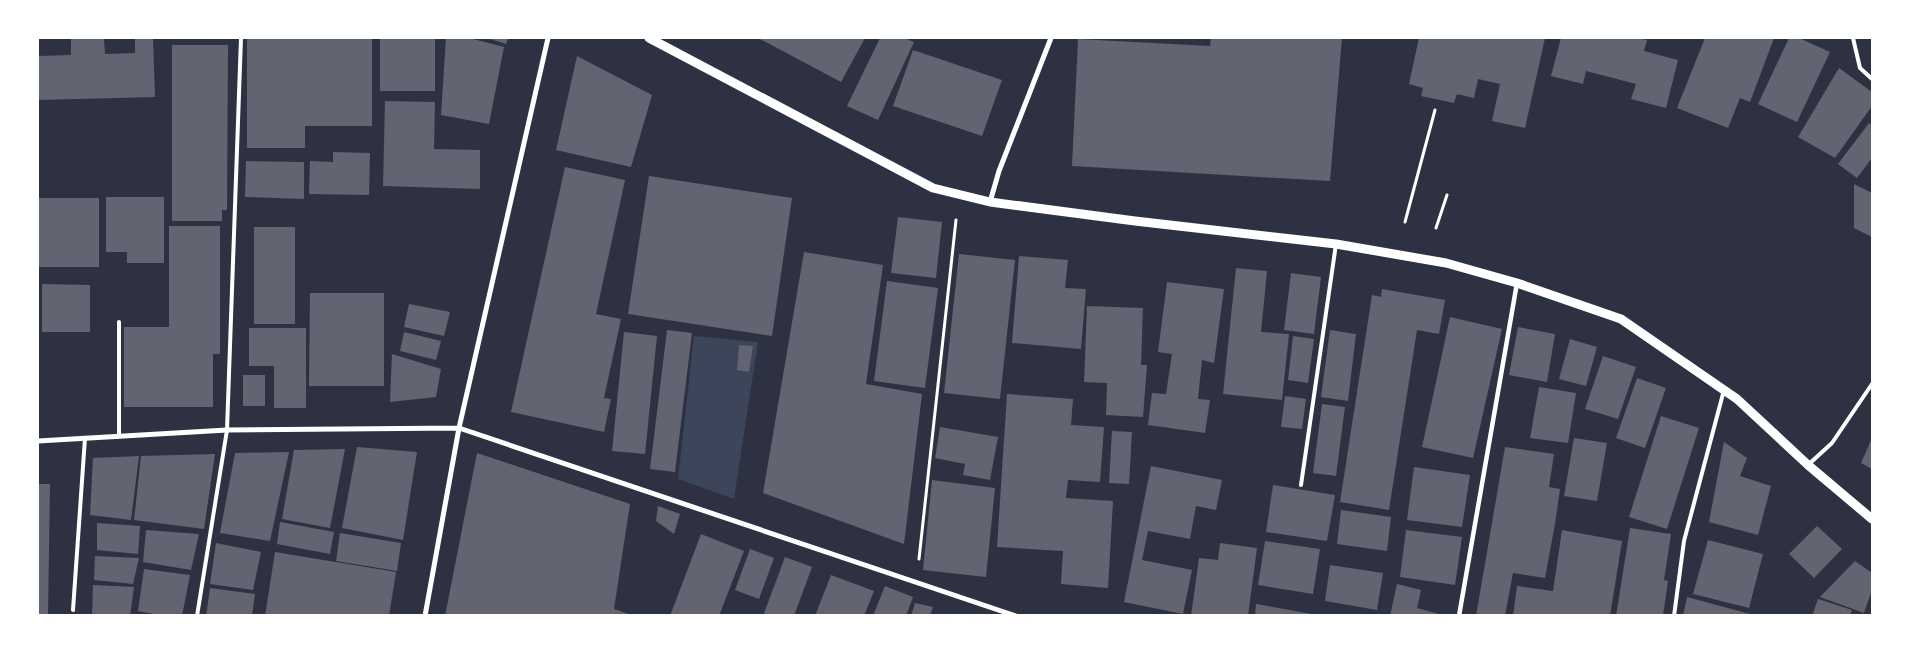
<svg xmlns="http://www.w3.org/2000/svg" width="1910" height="653" font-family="'Work Sans',sans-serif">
	<rect width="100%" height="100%" fill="#2d3142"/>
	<!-- green -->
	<path fill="#3c4559" d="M694,336L758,342L734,499L678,479Z"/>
	<!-- building -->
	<path fill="#626471" d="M71,38H104L105,54L135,53V38H153L155,97L38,100V56L71,55Z
		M247,38H372V126H305V148H247Z
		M380,38H435V91H380Z
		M446,38H469L504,47L489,124L441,115Z
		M487,38H508L506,44Z
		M758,38H865L841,82Z
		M880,38H904L914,42L878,120L847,106Z
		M1211,38H1342L1330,181L1072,166L1078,39L1210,46Z
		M1419,38H1545L1525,128L1492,121L1500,84L1478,79L1474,98L1457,94L1454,103L1421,96L1423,88L1409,84Z
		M1561,38H1637L1647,40L1644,51L1678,60L1666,108L1631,99L1636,84L1586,71L1583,84L1551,76Z
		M1705,38H1774L1750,102L1740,98L1728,128L1677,108Z
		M1789,38H1799L1830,52L1797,122L1758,104Z
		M172,45H228L227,210H222V221H172Z
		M913,50L1002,80L982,136L893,106Z
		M577,56L652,95L631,167L556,150Z
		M1839,68L1872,92V106L1835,158L1798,137Z
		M385,101L435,102L434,149L480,150V189L383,186Z
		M1869,123L1872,125V158L1857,178L1838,164Z
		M333,152L370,153L369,195L309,194L310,161L333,162Z
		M246,161L304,162V199L245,197Z
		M565,167L625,180L596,314L621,319L604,398L611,399L604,432L511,412Z
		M649,176L792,198L772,336L628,314Z
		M1854,184L1872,193V237L1854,228Z
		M106,197H164V263H127V252H106Z
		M39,198H99V267H38Z
		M898,217L942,222L936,278L891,273Z
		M169,226H220V354H213V407H124V327H169Z
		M254,227H295V324H254Z
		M804,252L883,265L866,384L922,394L904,544L763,493Z
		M959,254L1015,260L1000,399L944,393Z
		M1019,256L1068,260L1065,288L1086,289L1081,349L1012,343Z
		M1236,268L1267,271L1261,332L1289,334L1282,400L1223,394Z
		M1291,273L1321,277L1314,334L1284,330Z
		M887,281L938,288L925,388L874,381Z
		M1167,282L1224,289L1214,363L1202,360L1198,399L1210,400L1205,433L1148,425L1152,393L1166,394L1172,354L1158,352Z
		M42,284L90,285V332H42Z
		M1382,289L1445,300L1439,334L1417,330L1389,510L1340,502L1372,295L1381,297Z
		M310,293H384V386H309Z
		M409,304L450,312L444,336L404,327Z
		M1087,306L1143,308L1141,365H1147L1143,417L1106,415L1107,383L1084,382Z
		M1450,317L1502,329L1473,458L1422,447Z
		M1518,327L1555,334L1547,382L1509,375Z
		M249,328H306V408H274V366H249Z
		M667,330L692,333L675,472L650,469Z
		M1330,330L1356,334L1348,401L1321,397Z
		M404,332L441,341L436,360L400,351Z
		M624,332L657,336L645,454L612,451Z
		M1293,336L1314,339L1308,383L1288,380Z
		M1570,339L1597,347L1586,386L1559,379Z
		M739,345L753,346L749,372L737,370Z
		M392,354L441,369L436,397L390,402Z
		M1603,356L1636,367L1618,419L1585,409Z
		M243,375H265V406H243Z
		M1637,378L1666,388L1645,448L1616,438Z
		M1539,387L1576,393L1568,443L1530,438Z
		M1007,394L1073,399L1071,425L1104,427L1100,482L1068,480L1066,498L1113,501L1108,588L1061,584L1063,551L997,547Z
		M1285,396L1306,399L1302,429L1281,427Z
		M1322,404L1345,407L1336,476L1313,473Z
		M1661,416L1699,428L1667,529L1629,517Z
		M940,427L998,437L990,480L963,475L965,464L935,458Z
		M1112,431L1132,432L1129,484L1109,483Z
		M1574,438L1607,443L1597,501L1564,496Z
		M1872,438V469L1861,463Z
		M1724,442L1747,458L1740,476L1771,486L1758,535L1709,522Z
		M357,447L417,452L403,540L342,528Z
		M1505,447L1554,454L1549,487L1560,489L1555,524L1545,578L1513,573L1505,616H1476Z
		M345,449L330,528L282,519L294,450Z
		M289,452L270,541L220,533L235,453Z
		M477,453L630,504L614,609L635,616H445Z
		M215,454L204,529L134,520L141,456Z
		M139,456L131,520L90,515L93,458Z
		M1151,466L1222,480L1216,510L1196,506L1190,539L1148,531L1142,560L1192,570L1183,614L1124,602Z
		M1414,467L1470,475L1462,527L1407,520Z
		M932,480L995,488L986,577L923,570Z
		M38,484H50L48,616H38Z
		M1273,485L1335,495L1327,541L1266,532Z
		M658,506L680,514L674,534L656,521Z
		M1341,510L1391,517L1387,551L1337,544Z
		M280,522L334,532L330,554L277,544Z
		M97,523L140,526L138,554L97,550Z
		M1817,526L1842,549L1814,578L1789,554Z
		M1630,528L1671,534L1664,580L1668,581L1663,616H1616Z
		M146,530L199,534L191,570L143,562Z
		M1406,530L1462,537L1455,585L1400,577Z
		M1562,530L1622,541L1610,616H1513L1517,586L1553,591Z
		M340,533L401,543L397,571L336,561Z
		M701,534L744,551L719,616H670Z
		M1708,540L1763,554L1749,608L1693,594Z
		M1265,541L1320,549L1313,594L1258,585Z
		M216,543L261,552L253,590L210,584Z
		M1220,543L1257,548L1248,616H1191L1199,558L1218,560Z
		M750,549L774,558L759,599L735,590Z
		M275,552L396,572L389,616H265Z
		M95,556L139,558L133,584L94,580Z
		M785,557L812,567L794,616H763Z
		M1855,561L1872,573V590L1864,613L1820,597Z
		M1330,565L1383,573L1377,610L1325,601Z
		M144,569L190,575L182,616H163L138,611Z
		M831,575L874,591L864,616H815Z
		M1397,584L1421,590L1417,608L1446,616H1390Z
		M93,585L134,587L130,616H92Z
		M885,586L913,597L906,616H873Z
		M210,588L255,594L252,616H206Z
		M1687,597L1750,614V616H1683Z
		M1818,599L1852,610L1850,616H1812Z
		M915,603L933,607L930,616H911Z
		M1256,604L1312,614V616H1255Z"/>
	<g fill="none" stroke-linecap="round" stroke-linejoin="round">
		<!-- path -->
		<path stroke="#fff" stroke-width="3" d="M1405,222L1435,110
			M1436,228L1447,195
			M919,559L956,220"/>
		<!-- service -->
		<path stroke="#fff" stroke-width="4" d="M1853,38L1860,68L1872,79
			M119,322V436
			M1809,464L1832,443L1872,384
			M1301,485L1336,244
			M73,610L85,438
			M197,616L227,430L241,38
			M1674,616L1684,541L1724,390"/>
		<!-- pedestrian -->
		<path stroke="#fff" stroke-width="4.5" d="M1459,616L1517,283"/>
		<!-- minor -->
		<path stroke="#fff" stroke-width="5" d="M990,202L999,171L1051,38
			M38,441L227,430L459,428L1016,616
			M425,616L459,428L548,38"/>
		<!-- tertiary -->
		<path stroke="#fff" stroke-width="9" d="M649,38L933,188L990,202L1135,221L1336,244L1446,263L1517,283L1621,319L1737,399L1808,465L1872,519"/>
	</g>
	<!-- border -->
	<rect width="1910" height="653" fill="none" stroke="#ffffff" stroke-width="78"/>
</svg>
